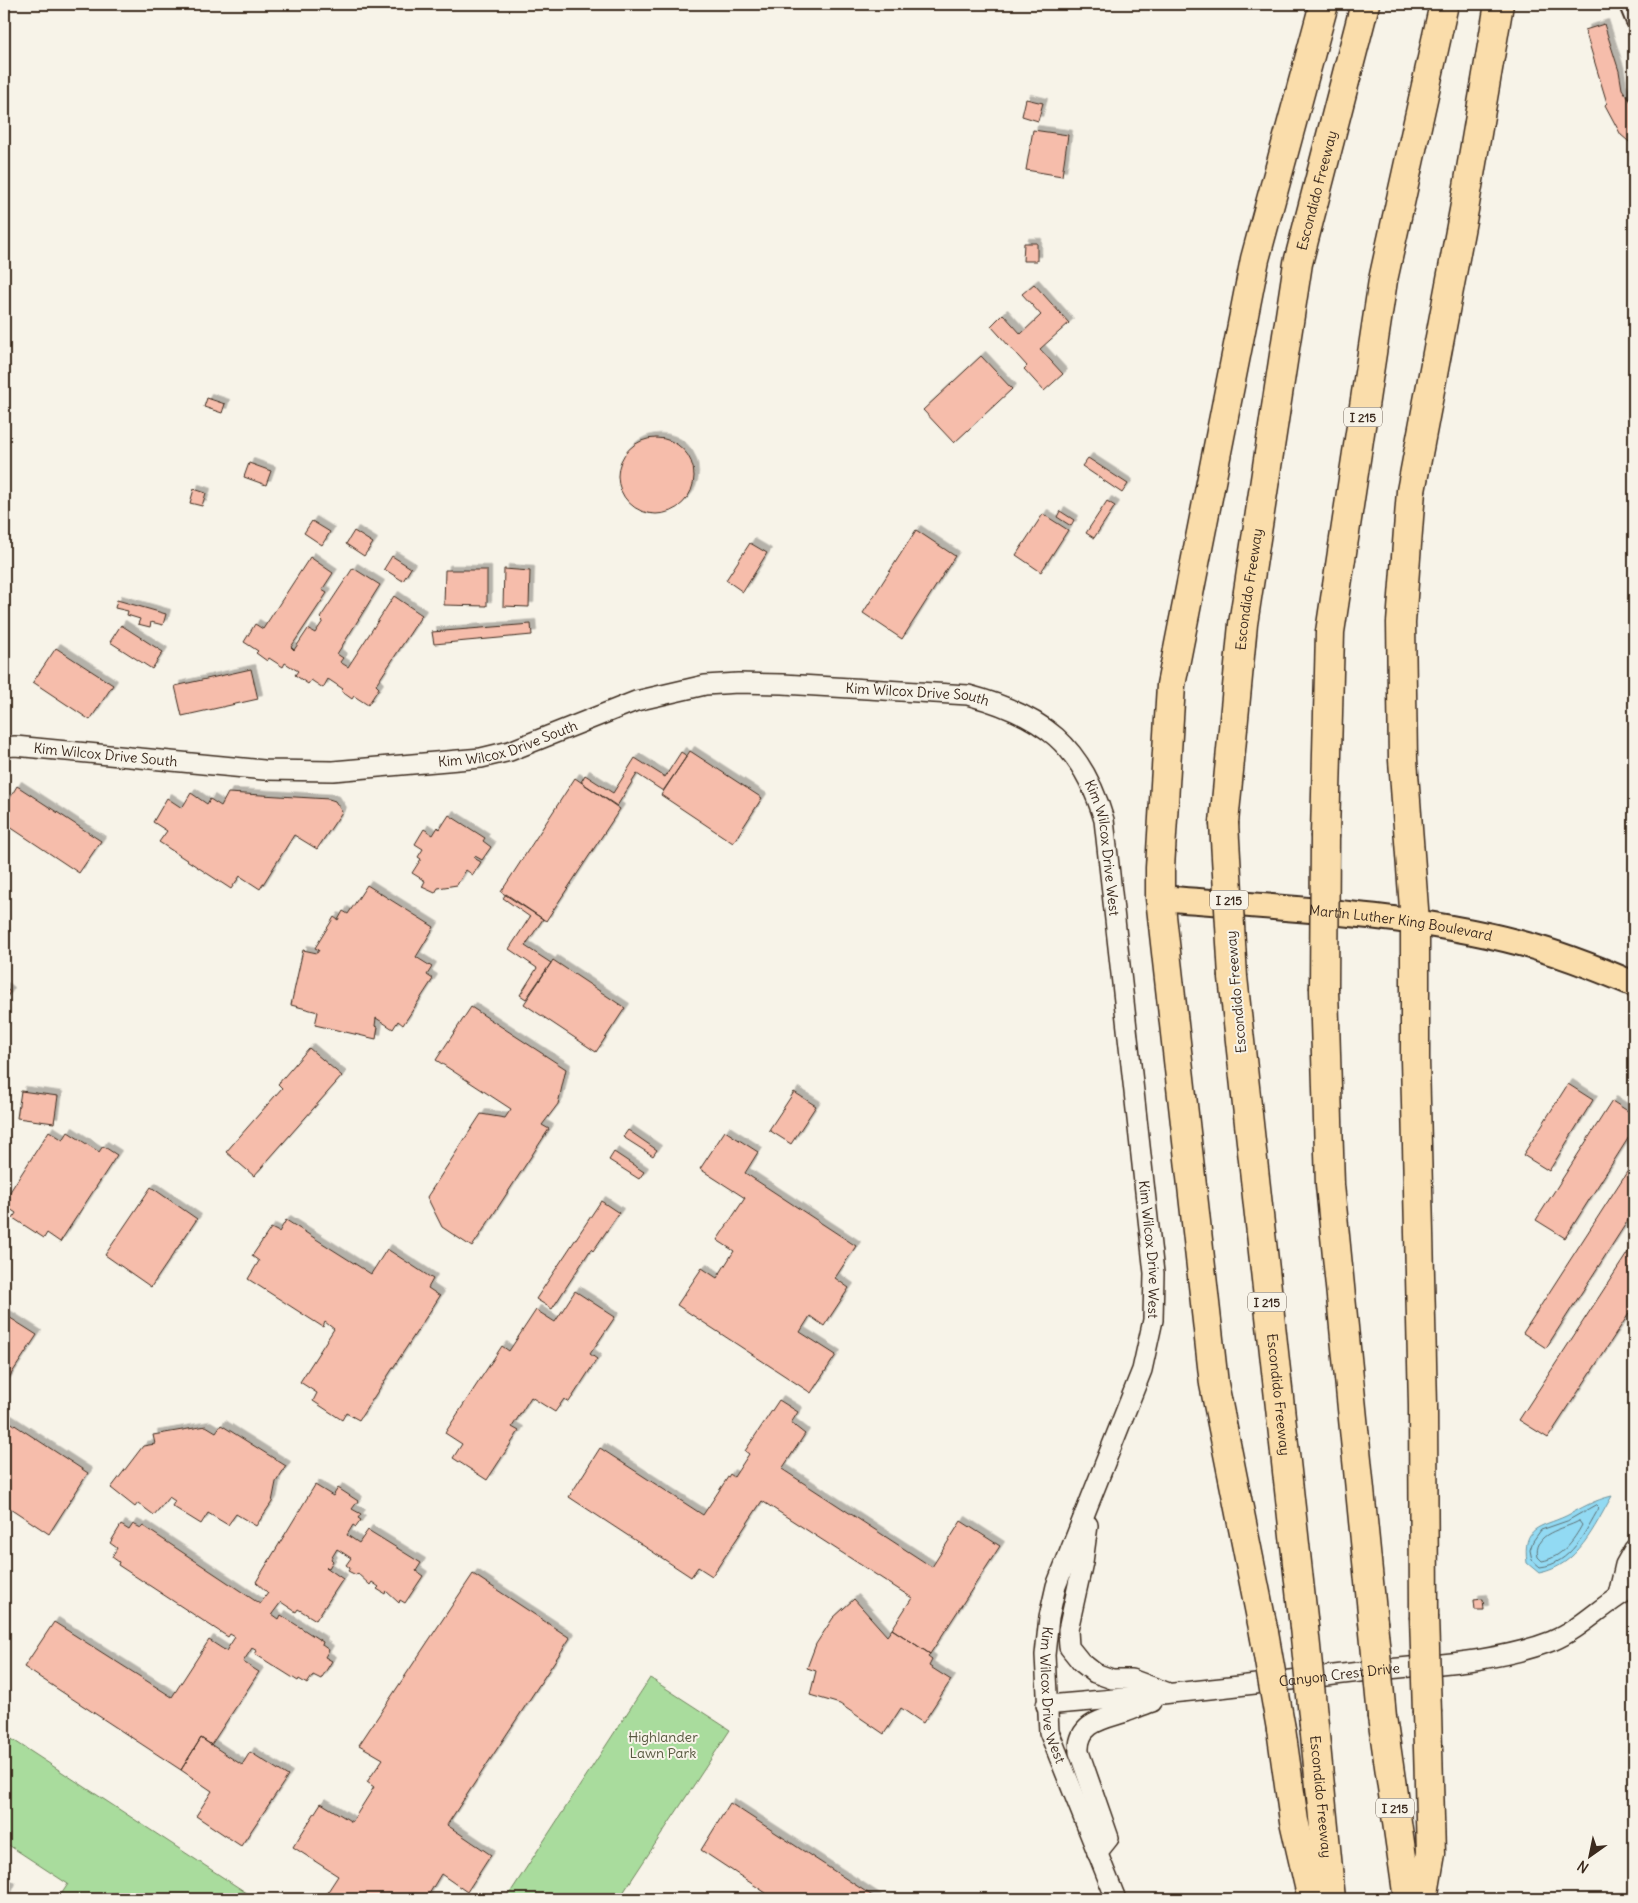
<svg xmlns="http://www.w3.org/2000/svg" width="1638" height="1903" font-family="Delius,sans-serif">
	<defs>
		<filter id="shadow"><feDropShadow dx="4.5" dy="-4.5" stdDeviation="0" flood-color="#0004"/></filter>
	</defs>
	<rect width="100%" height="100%" fill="#f7f3e8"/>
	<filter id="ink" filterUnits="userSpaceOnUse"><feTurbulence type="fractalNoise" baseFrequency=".02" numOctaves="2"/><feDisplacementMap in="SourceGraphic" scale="10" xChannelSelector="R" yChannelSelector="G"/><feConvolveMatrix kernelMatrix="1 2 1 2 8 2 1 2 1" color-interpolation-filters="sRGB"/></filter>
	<g filter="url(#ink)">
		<!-- green -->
		<path fill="#a9dc9d" stroke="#72835e" d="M650,1678L730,1730L619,1899H506Z
			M4,1734L256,1899H58L68,1884L4,1842Z"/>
		<!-- water -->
		<path fill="#92daf3" stroke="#6f949e" d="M1612,1496C1594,1527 1578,1566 1539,1573L1527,1563C1522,1525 1540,1528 1566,1516C1582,1508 1594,1500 1612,1496Z"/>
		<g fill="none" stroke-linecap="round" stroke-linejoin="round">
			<!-- shore -->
			<path stroke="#5e7073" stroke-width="1" d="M1596,1505L1599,1508C1585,1532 1571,1564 1540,1567L1532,1560L1530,1550L1533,1541L1541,1530L1567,1521Z
				M1579,1521L1582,1525C1574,1540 1561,1558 1542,1561L1538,1557C1532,1532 1563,1530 1579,1521Z"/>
		</g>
		<!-- building -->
		<path fill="#f6bdab" stroke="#3b2a1e" filter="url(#shadow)" d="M1604,24L1619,71L1622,89L1634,106V146L1621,135L1605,105L1607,103L1585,30Z
			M1026,99L1043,103L1038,121L1022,116Z
			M1033,130L1068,135L1062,176L1026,170Z
			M1024,243H1037V261H1023Z
			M1034,284L1069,323L1040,349L1063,374L1044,391L1024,369L1027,366L991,326L1003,314L1021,334L1041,315L1022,294Z
			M981,356L1012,389L954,443L923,410Z
			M207,398L225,404L222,413L204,407Z
			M618 476a38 38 0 1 1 76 0a38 38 0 1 1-76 0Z
			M1088,458L1128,484L1122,493L1082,466Z
			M249,463L271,471L266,485L244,477Z
			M194,489L206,493L202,506L190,503Z
			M1107,501L1115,506L1094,538L1086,533Z
			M1060,511L1074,520L1071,526L1057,517Z
			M1043,514L1068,530L1041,572L1016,555Z
			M312,521L330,532L322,545L304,533Z
			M916,530L955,556L902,639L863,613Z
			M354,531L373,543L364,556L346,544Z
			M750,543L767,553L743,592L726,580Z
			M392,556L411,568L403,581L384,569Z
			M310,557L333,573L322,590L327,593L291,647L294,650L308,629L315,633L323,621L320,618L353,568L380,585L337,654L343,658L340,662L348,667L394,596L422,615L376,685L379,688L368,705L354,696L352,699L341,691L343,689L328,679L323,688L311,680L308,684L295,675L298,671L285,663L283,667L269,658L267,661L256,653L258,651L244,642L255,624L263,629Z
			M504,569L530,571L529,607L503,606Z
			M445,570H487V606L444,605Z
			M117,600L166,614L163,625L151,622L150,627L138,624L140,619L127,615L128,611L115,608Z
			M531,624L532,635L434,644L432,632Z
			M121,625L163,652L152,669L110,642Z
			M56,648L113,685L90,720L33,682Z
			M251,669L258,699L182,716L175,686Z
			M690,751L762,798L733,843L661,795Z
			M681,752L687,756L663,791L637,774L617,806L581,782L585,775L613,793L635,758L665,777Z
			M575,778L620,809L546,921L501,892Z
			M17,786L101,841L79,873L4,823V808Z
			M191,793L207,804L210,799L221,806L228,793L329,799L335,801L342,812L317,849L294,835L260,889L240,876L231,889L159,842L167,831L153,822L167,798L182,808Z
			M449,815L485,838L483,841L491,847L482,860L475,856L474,858L481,862L473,875L466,870L457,885L438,888L435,893L422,887L425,881L412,873L421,859L418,857L423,849L415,844L424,829L433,835L438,827L440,829Z
			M367,885L434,927L416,957L432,967L427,975L433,979L403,1025L398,1021L393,1029L376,1018L375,1026L378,1027L376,1039L315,1025L318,1012L291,1005L303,950L317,953L319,950L315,948L334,917L338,920L343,911L348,914Z
			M506,894L543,919L525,946L551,963L526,999L520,995L537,968L509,949L530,917L503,898Z
			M553,960L625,1008L596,1052L524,1004Z
			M4,987L10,992L4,1001Z
			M471,1007L566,1069L558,1104L542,1125L549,1129L472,1247L442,1227L427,1197L481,1114L505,1118L511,1109L436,1060Z
			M309,1048L342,1076L254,1176L226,1152L282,1088L278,1084Z
			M1568,1084L1593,1100L1549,1171L1523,1155Z
			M21,1091L58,1096L54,1123L17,1118Z
			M794,1092L816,1106L791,1144L769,1130Z
			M1612,1101L1634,1115V1129L1565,1238L1536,1220Z
			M628,1130L657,1150L653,1156L623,1137Z
			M49,1131L63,1140L68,1132L99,1152L103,1146L117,1155L60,1242L47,1233L44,1238L13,1218L16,1213L4,1205V1201Z
			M725,1131L758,1152L745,1173L856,1246L835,1278L849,1288L824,1326L810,1316L800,1332L836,1355L811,1393L677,1305L702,1268L717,1278L734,1251L717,1240L745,1198L700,1169Z
			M614,1152L644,1172L639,1179L609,1160Z
			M1634,1161V1211L1546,1348L1523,1333Z
			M151,1187L197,1219L151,1287L105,1255Z
			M601,1201L619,1213L593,1251L591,1249L552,1309L536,1299Z
			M286,1220L371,1274L387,1249L433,1279L428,1288L440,1296L359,1420L346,1413L342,1420L313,1401L317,1393L300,1382L334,1329L325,1322L323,1327L248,1279L259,1261L252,1256L271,1228L279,1232Z
			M1634,1243V1306L1548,1438L1519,1420Z
			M575,1291L615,1317L590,1354L597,1359L569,1402L564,1399L555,1412L531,1397L512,1427L519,1431L487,1480L453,1458L462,1444L445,1433L502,1346L509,1351L536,1310L555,1322Z
			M4,1314L37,1335L4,1385Z
			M779,1400L798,1412L791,1423L805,1434L782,1469L932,1567L961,1521L1000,1546L930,1654L892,1629L912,1598L762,1501L712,1576L698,1567L691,1577L569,1497L600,1448L703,1515L730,1474L734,1477L749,1454L745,1451Z
			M4,1418L88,1473L49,1534L4,1504Z
			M221,1425L286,1466L276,1482L272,1502L256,1526L236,1514L228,1525L208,1513L201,1524L172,1506L175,1501L169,1497L154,1515L138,1503L135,1507L111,1488L143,1446L155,1444L153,1435L206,1426L216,1432Z
			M315,1485L333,1496L338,1488L358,1501L352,1509L361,1514L358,1518L361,1520L356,1527L353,1525L347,1535L359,1543L368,1530L421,1563L416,1571L423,1576L405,1603L400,1600L399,1603L386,1591L385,1594L377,1589L379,1587L372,1582L370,1585L357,1573L356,1575L348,1571L350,1568L346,1565L351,1558L337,1549L331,1559L333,1561L329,1568L326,1567L343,1579L316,1620L298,1609L296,1612L281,1602L272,1614L279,1619L281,1615L323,1642L322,1645L329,1650L325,1657L332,1661L321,1679L313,1675L307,1684L299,1679L298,1681L255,1654L257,1651L252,1648L243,1662L259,1672L211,1745L201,1738L181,1770L24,1667L54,1622L172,1697L209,1640L226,1651L235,1637L230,1634L228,1637L118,1565L119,1562L112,1557L117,1548L110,1543L121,1525L129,1530L133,1524L141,1528L143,1526L260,1604L268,1593L256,1582Z
			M473,1574L570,1638L447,1825L491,1855L467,1892L441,1874L426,1899H323L338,1876L293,1847L321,1803L352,1822L374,1787L367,1782L383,1759L359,1745Z
			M854,1599L887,1636L892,1629L930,1654L928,1657L932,1660L929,1666L951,1680L923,1723L901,1708L884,1734L840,1704L810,1695L816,1671L807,1668L816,1644L833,1618Z
			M1483,1599L1484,1610H1475L1474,1600Z
			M201,1738L242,1765L250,1752L288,1776L241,1846L196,1816L212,1791L181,1770Z
			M730,1803L877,1899H775L701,1850Z
			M4,1883L11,1888L6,1899H4Z"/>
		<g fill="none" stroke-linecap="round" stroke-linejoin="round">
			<defs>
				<path id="minor" d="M1627,4L1634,21"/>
				<g id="tertiary">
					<path id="s1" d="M4,747L15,746L264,770L333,771L481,758L510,751L636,701L705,685L738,683L783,684L968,695C1043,715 1082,745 1104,820L1154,1273L1153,1320L1142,1370L1056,1586L1049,1617L1045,1655L1049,1732L1116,1899"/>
					<path d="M1088,1525L1083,1562L1068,1630L1069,1647L1081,1662L1095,1673L1112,1679H1131L1166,1692"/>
					<path d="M1618,1595L1625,1565L1634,1549"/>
					<path id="s2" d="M1046,1705C1157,1696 1267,1683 1377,1670C1435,1664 1498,1662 1552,1641C1583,1628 1605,1602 1634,1587"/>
					<path d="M1097,1853L1109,1838L1079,1752C1077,1722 1105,1719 1126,1712C1134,1709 1143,1705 1152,1702"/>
				</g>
				<g id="primary">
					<path id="s3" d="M1160,898C1278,908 1406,913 1520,943C1559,953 1597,968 1634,984"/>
				</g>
				<g id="motorway">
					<path id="s4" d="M1224,823L1243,624L1298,263L1365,4"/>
					<path d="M1325,835L1330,632L1383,280L1444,4"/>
					<path id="s5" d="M1233,977L1304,1627"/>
					<path d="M1324,989L1330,1185L1373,1622"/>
					<path d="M1424,1616L1423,1406L1415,1059V922L1403,760L1401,623L1411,491L1464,210L1499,4"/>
					<path d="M1264,1633L1214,1384L1160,898V868L1171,685L1255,259L1324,4"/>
					<path d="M1382,1717L1408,1899"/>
					<path id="s6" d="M1314,1725L1331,1899"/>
					<path d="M1281,1729L1294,1821L1312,1899"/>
					<path d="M1423,1899L1431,1853L1427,1713"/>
				</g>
			</defs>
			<!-- minor casing -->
			<use href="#minor" stroke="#3b2a1e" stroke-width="19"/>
			<!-- tertiary casing -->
			<use href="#tertiary" stroke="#3b2a1e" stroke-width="22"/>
			<!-- primary casing -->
			<use href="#primary" stroke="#3b2a1e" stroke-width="28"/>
			<!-- motorway casing -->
			<use href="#motorway" stroke="#3b2a1e" stroke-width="31"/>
			<!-- minor -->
			<use href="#minor" stroke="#f7f3e8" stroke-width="15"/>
			<!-- tertiary -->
			<use href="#tertiary" stroke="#f7f3e8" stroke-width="19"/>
			<!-- primary -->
			<use href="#primary" stroke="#faddab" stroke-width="24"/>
			<!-- motorway -->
			<use href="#motorway" stroke="#faddab" stroke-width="28"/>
			<defs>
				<path id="motorway-bridge" d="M1224,823L1233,977
					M1324,989L1325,835
					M1424,1616L1427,1713
					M1373,1622L1382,1717
					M1304,1627L1314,1725
					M1264,1633L1281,1729"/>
			</defs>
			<!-- motorway-bridge casing -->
			<use href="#motorway-bridge" stroke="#3b2a1e" stroke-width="31" stroke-linecap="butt"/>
			<!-- motorway-bridge -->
			<use href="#motorway-bridge" stroke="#faddab" stroke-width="28"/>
		</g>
	</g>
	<g text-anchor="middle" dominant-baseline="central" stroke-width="4" stroke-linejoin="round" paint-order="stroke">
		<!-- shield labels -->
		<g fill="#f7f3e8" stroke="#73665b" stroke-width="1">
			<rect x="1344" y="407.5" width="38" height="19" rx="4"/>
			<rect x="1210" y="890.5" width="38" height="19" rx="4"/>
			<rect x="1248" y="1292.5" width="38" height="19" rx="4"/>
			<rect x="1376" y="1798.5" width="38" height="19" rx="4"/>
		</g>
		<g font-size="12" font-weight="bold" fill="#3b2a1e">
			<text x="1363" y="417">I 215</text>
			<text x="1229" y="900">I 215</text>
			<text x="1267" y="1302">I 215</text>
			<text x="1395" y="1808">I 215</text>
		</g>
		<!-- street labels -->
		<g font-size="14" fill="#3b2a1e" stroke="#f7f3e8">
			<text stroke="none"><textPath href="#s4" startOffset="640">Escondido Freeway</textPath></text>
			<text stroke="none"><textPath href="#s4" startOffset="235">Escondido Freeway</textPath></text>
			<text stroke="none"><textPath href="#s1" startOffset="928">Kim Wilcox Drive South</textPath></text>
			<text stroke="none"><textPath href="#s1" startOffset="508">Kim Wilcox Drive South</textPath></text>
			<text stroke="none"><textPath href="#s1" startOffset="102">Kim Wilcox Drive South</textPath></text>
			<text stroke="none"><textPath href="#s1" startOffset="1201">Kim Wilcox Drive West</textPath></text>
			<text stroke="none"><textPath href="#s3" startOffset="242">Martin Luther King Boulevard</textPath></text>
			<text transform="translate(1236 992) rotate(-95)">Escondido Freeway</text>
			<text stroke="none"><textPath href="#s1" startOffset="1606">Kim Wilcox Drive West</textPath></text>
			<text stroke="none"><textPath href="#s5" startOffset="420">Escondido Freeway</textPath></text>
			<text stroke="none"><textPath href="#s2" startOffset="295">Canyon Crest Drive</textPath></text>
			<text stroke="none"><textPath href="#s1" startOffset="2071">Kim Wilcox Drive West</textPath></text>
			<text stroke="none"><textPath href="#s6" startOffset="72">Escondido Freeway</textPath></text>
		</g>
		<!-- park labels -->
		<g font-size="14" fill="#56563e" stroke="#f7f3e8">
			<text x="663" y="1737">Highlander<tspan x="663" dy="16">Lawn Park</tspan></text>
		</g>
	</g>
	<!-- margin -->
	<rect width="1638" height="1903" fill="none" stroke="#f7f3e8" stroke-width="20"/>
	<rect x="10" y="10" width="1618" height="1883" fill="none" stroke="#3b2a1e" stroke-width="2" filter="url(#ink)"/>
	<!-- north arrow -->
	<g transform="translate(1590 1856) rotate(213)" stroke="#f7f3e8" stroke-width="4" paint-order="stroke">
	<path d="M0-4L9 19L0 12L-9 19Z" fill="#3b2a1e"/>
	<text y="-8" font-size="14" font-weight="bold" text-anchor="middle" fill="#3b2a1e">N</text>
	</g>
</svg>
